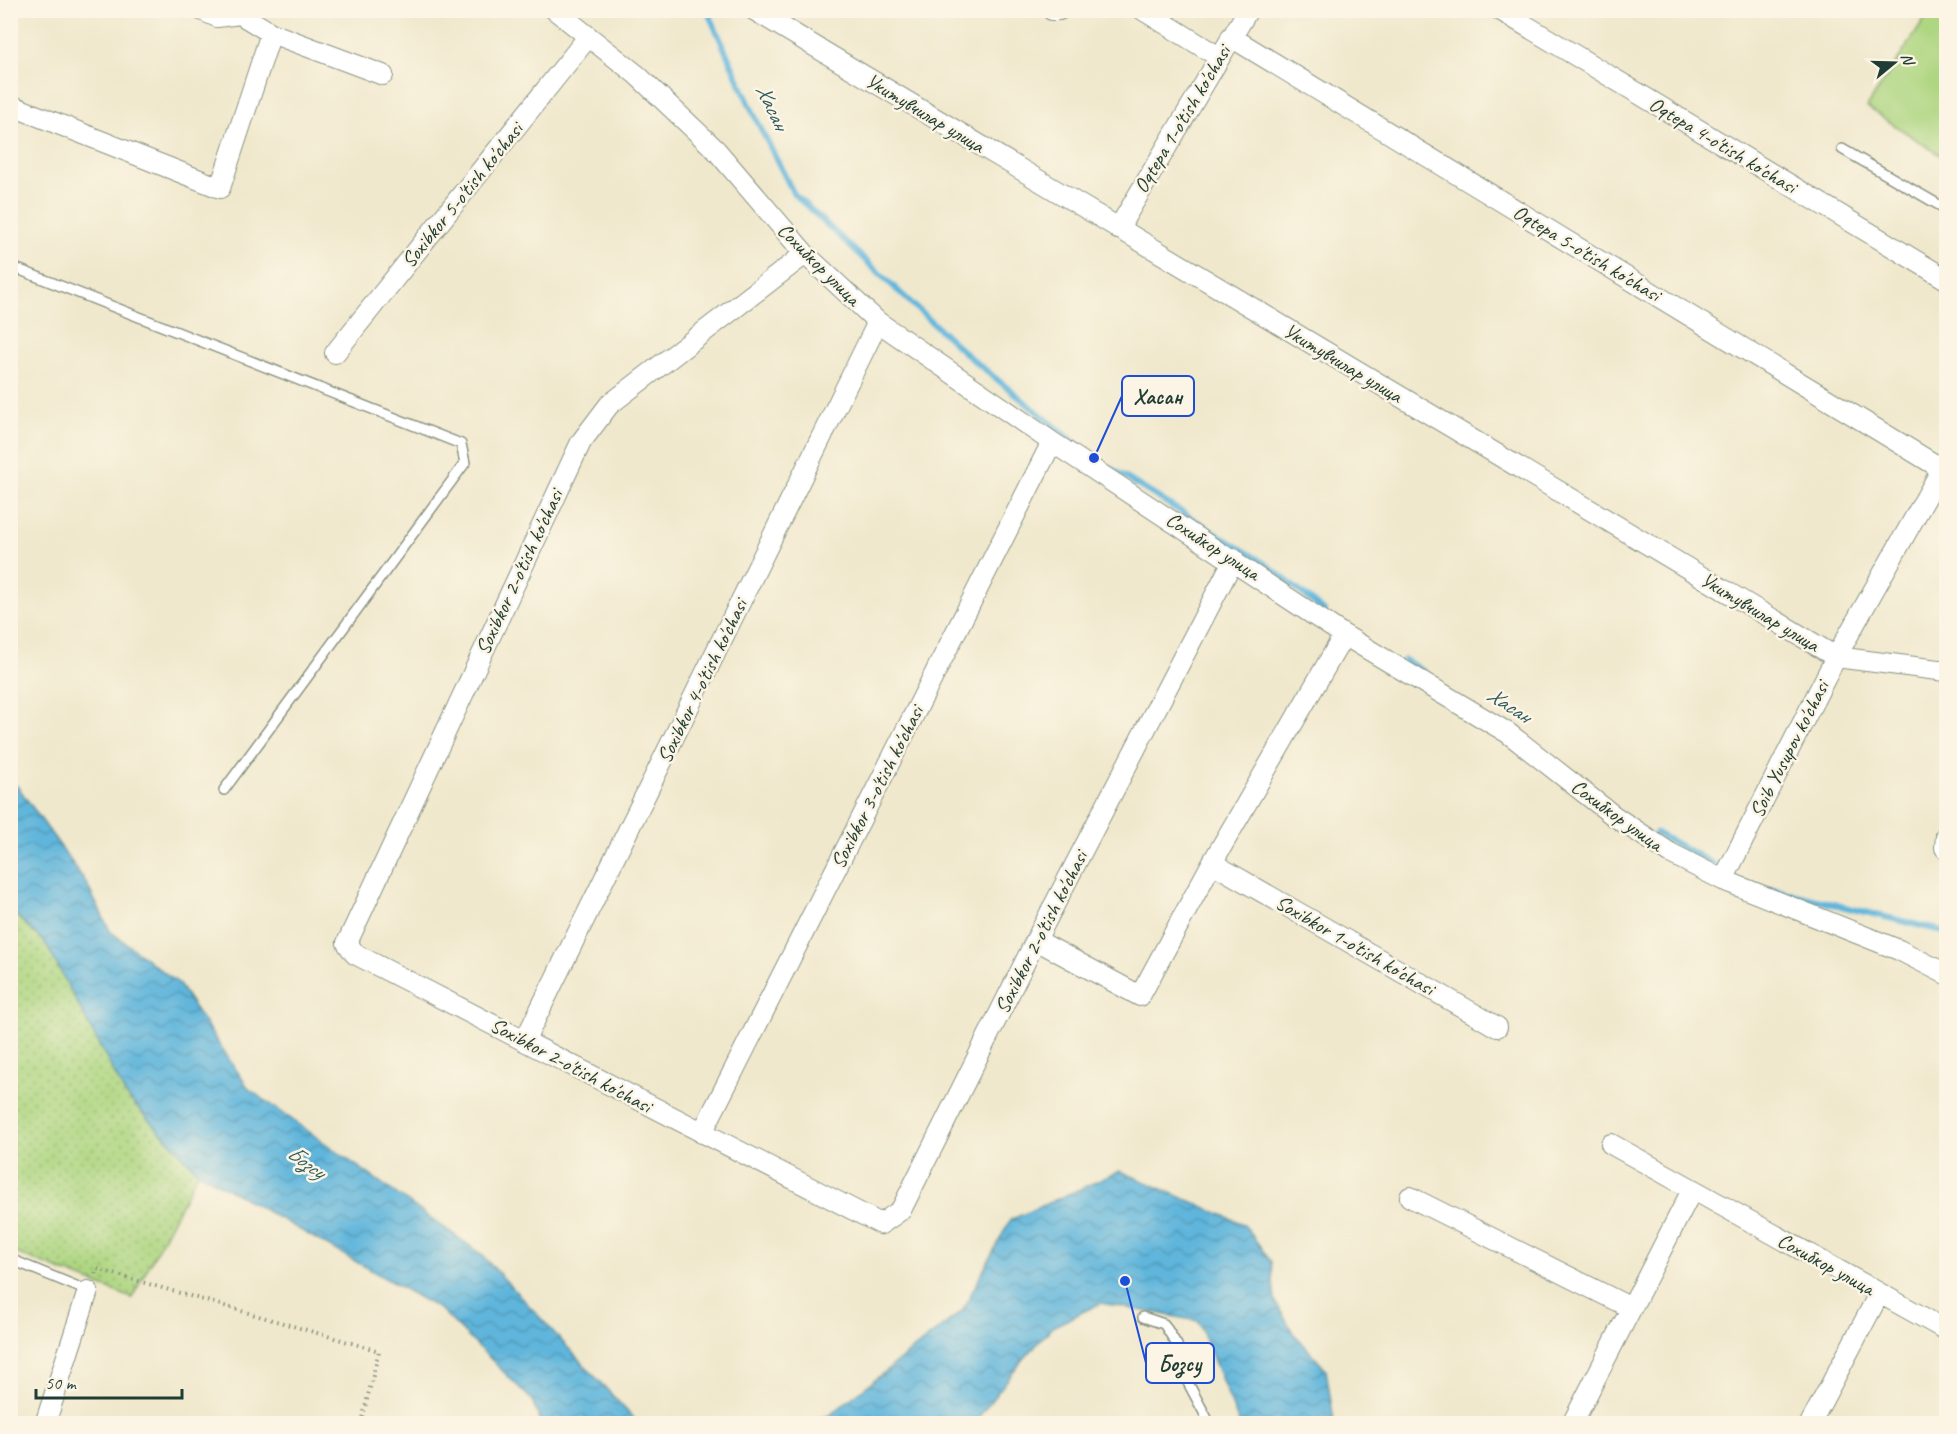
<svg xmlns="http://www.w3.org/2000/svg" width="1957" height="1434" font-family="Caveat,sans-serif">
	<defs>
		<pattern id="grass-dots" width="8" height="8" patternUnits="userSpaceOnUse" patternTransform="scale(1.5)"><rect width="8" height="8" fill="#aed681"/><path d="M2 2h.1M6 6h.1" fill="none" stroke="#8daf6a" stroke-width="1.8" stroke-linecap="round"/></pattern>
		<pattern id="water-waves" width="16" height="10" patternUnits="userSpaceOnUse" patternTransform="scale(1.5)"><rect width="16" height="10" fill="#5eb5db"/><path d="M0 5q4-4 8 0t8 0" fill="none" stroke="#4d94b2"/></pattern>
	</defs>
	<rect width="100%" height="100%" fill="#fcf5e5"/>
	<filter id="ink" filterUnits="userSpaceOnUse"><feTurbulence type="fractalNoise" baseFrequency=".0167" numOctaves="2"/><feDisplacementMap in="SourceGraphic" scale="12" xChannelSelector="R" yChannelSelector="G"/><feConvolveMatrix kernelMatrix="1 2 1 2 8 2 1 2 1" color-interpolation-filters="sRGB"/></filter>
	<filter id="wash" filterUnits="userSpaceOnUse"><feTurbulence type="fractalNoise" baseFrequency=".008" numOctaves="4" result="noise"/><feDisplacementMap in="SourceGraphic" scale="24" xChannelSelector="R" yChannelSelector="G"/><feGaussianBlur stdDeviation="1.35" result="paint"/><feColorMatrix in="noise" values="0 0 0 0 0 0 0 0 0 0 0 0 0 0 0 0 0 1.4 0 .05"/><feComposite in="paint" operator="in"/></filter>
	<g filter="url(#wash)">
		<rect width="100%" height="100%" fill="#f0e8cc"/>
		<!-- grass -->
		<path fill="url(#grass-dots)" stroke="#668a5a" stroke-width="1.5" d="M10,910L46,944L126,1095L198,1172L132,1298L11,1251Z"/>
		<!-- pitch -->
		<path fill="#aed681" stroke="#668a5a" stroke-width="1.5" d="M1930,11H1946V159L1867,107Z"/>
		<!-- water -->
		<path fill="url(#water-waves)" stroke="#3e7988" stroke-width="1.5" d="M11,781L18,787L85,881L110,931L178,983L249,1089L481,1254L638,1423H541L532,1400L441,1310L198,1172L126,1095L46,944L11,910Z
			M1120,1171L1244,1224L1271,1262L1275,1301L1292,1331L1326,1370L1334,1421L1337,1423H1239L1198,1321L1101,1303L1052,1327L1017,1367L974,1423H806L830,1415L962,1311L1010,1220Z"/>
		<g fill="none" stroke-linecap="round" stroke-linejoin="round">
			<!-- stream -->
			<path stroke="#5eb5db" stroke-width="6" d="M707,10L758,123L794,194L967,355L1094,458L1267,565L1324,611
				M1405,660L1424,672
				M1656,833L1713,864
				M1772,889L1946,932"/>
		</g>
	</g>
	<g filter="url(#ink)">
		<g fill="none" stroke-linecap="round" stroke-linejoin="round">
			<defs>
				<path id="lane" d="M1842,149L1946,209
					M10,266L461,444L465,463L224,790
					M10,1259L88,1291
					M1143,1317L1164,1324L1177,1345L1186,1379L1210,1424"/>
				<path id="street" d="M201,10L217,17L240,14L271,33L383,75
					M555,10L637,75L716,150L805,254L878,322L1052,442L1344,635L1508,733L1614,816L1670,853L1723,880L1899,950L1946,974
					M754,10L1836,657L1946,671
					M1052,10H1059
					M1143,10L1219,57
					M1500,10L1946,279
					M1231,37L1942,469
					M10,105L220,188L271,33
					M1118,229L1248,10
					M805,254L609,405L581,442L347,943L355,954L881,1224L901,1210L1036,940L1234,559
					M335,353L588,37
					M1945,848L1946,836
					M1212,863L1497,1027
					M1723,880L1836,657L1946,462
					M1036,940L1140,996L1212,863L1344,635
					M525,1040L878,322
					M702,1133L1052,442
					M1611,1144L1946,1330
					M1410,1197L1631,1308
					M45,1424L88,1291
					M1572,1424L1692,1190
					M1810,1424L1879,1294"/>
			</defs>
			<!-- lane casing -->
			<use href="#lane" stroke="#889280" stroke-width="12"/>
			<!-- street casing -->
			<use href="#street" stroke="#889280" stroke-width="22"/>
			<!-- path -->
			<path stroke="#889280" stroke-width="4" stroke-dasharray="1.5 4.5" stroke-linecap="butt" d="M95,1274L97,1269L379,1351L361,1424"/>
			<!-- lane -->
			<use href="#lane" stroke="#fff" stroke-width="9"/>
			<!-- street -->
			<use href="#street" stroke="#fff" stroke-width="20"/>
		</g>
	</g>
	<g text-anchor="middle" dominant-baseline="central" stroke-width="5" stroke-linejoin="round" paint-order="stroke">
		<!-- street labels -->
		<g font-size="21" fill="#1f3d34" stroke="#fcf5e5">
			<text transform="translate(925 113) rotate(31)">Укитувчилар улица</text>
			<text transform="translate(1182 119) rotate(-59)">Oqtepa 1-o'tish ko'chasi</text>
			<text transform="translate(1723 145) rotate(31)">Oqtepa 4-o'tish ko'chasi</text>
			<text transform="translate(462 195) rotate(-51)">Soxibkor 5-o'tish ko'chasi</text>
			<text transform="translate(1587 253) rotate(31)">Oqtepa 5-o'tish ko'chasi</text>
			<text transform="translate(819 264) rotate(45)">Сохибкор улица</text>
			<text transform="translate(1343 363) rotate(31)">Укитувчилар улица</text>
			<text transform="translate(1213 546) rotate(33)">Сохибкор улица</text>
			<text transform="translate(519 572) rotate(-65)">Soxibkor 2-o'tish ko'chasi</text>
			<text transform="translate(1760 612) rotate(31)">Укитувчилар улица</text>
			<text transform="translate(702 681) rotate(-64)">Soxibkor 4-o'tish ko'chasi</text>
			<text transform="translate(1789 749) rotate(-63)">Soib Yusupov ko'chasi</text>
			<text transform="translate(877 787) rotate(-63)">Soxibkor 3-o'tish ko'chasi</text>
			<text transform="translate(1617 815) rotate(36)">Сохибкор улица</text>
			<text transform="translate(1041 932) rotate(-63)">Soxibkor 2-o'tish ko'chasi</text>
			<text transform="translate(1355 945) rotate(30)">Soxibkor 1-o'tish ko'chasi</text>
			<text transform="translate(571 1065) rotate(28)">Soxibkor 2-o'tish ko'chasi</text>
			<text transform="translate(1826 1264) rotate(29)">Сохибкор улица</text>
		</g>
		<!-- water labels -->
		<g font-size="22" font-style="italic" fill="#2f5b5e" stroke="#fcf5e5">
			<text transform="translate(772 107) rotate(65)">Хасан</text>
			<text transform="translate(1509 705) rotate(33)">Хасан</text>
			<text transform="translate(306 1162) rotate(36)">Бозсу</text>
		</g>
	</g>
	<!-- callouts -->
	<path fill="none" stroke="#1d4ed8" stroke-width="2" d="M1094 458L1122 396M1125 1281L1146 1363"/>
	<g fill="#1d4ed8" stroke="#fcf5e5" stroke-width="2">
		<circle cx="1094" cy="458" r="6"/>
		<circle cx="1125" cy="1281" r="6"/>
	</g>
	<g fill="#fcf5e5" stroke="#1d4ed8" stroke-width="2">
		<rect x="1122" y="376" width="72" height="40" rx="6"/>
		<rect x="1146" y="1343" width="68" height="40" rx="6"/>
	</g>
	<g font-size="22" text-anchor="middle" font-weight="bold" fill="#1f3d34">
		<text x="1158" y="404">Хасан</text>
		<text x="1180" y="1371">Бозсу</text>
	</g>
	<!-- margin -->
	<rect width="1957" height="1434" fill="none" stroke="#fcf5e5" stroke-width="36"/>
	<!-- north arrow -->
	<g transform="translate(1894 63) rotate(71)" stroke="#fcf5e5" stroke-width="4.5" paint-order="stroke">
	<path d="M0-4.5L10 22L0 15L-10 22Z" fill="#1f3d34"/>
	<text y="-9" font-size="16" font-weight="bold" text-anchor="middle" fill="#1f3d34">N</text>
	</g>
	<!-- scale -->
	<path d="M36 1389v9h146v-9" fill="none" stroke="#1f3d34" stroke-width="3"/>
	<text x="45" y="1389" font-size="18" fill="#1f3d34" stroke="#fcf5e5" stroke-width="4.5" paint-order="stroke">50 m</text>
</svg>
